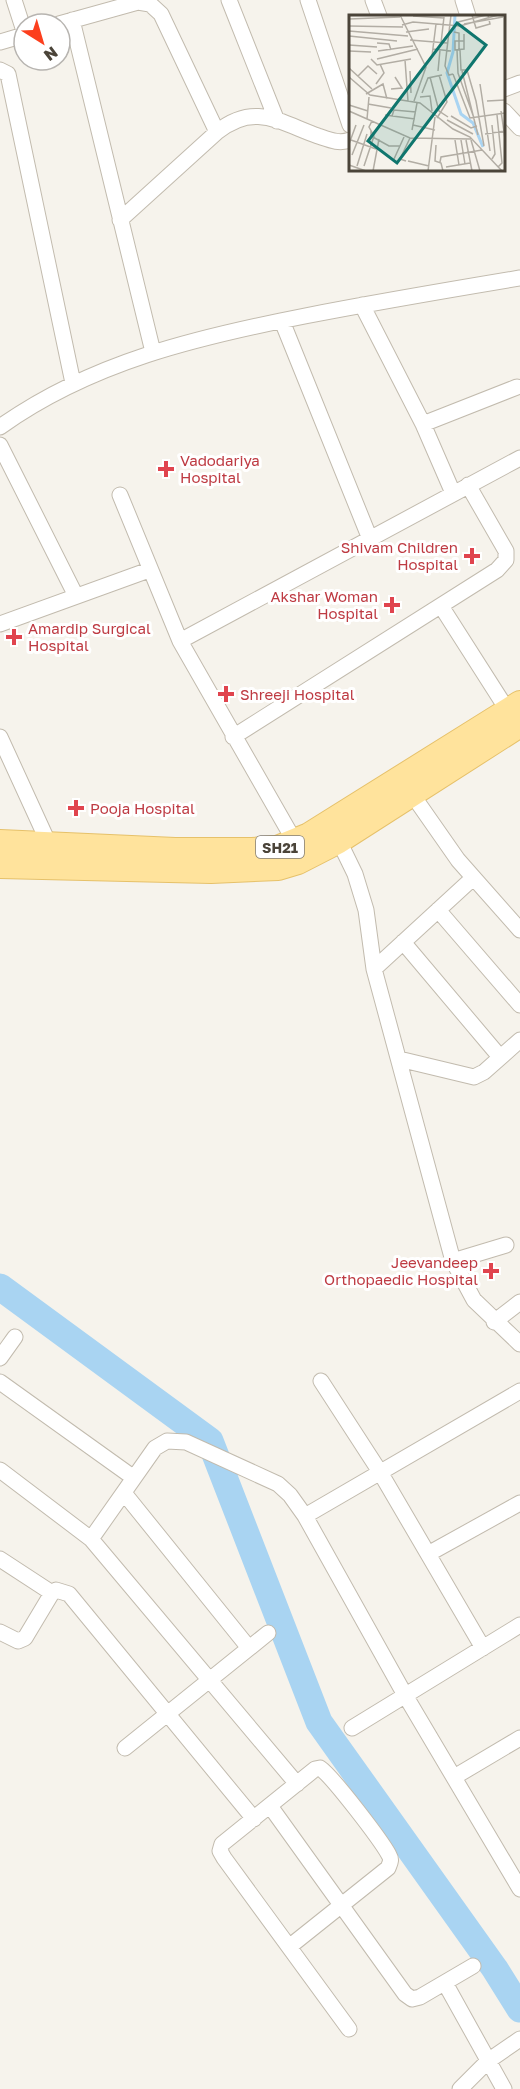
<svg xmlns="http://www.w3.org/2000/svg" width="520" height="2089" font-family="'Golos Text',sans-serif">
	<rect width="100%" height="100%" fill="#f6f3ec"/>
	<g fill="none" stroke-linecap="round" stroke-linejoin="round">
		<!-- river -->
		<path stroke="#a9d4f2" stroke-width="27" d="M0,1287L210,1441L319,1722L495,1969L520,2009"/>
		<defs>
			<path id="minor" d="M14,0L24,31
				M229,0L277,121
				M308,0L350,125
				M373,0L379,16
				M463,0L468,16
				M72,20L153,352
				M59,24L138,2L150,4L161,14L217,132
				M0,42L24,35
				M0,70L8,74L73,383
				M504,89L520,83
				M504,111L520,128
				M120,220L217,132C254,102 279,122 318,136C330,140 339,144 350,140
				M362,305L423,424L453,493
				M282,321L370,539
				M423,424L517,387
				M0,427C91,362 198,337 305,316C377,302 448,290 520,278
				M0,445L76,596
				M120,495L180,641L295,842
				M441,606L508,711
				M0,624L149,570
				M180,641L520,458
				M0,737L49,844
				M233,737L497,570L506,560V551L468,485
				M407,787L458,860L520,930
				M339,841L355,874L366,910L374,969L453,1261L474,1300L520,1344
				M438,910L520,1005
				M403,942L500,1057
				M374,969L473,878
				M399,1059L474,1077L484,1072L520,1040
				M453,1261L506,1245
				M494,1322L520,1302
				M0,1358L15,1337
				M321,1381L380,1472L483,1648
				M0,1382L134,1478
				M0,1470L91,1539L297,1784
				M124,1493L249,1648
				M305,1516L520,1391
				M91,1539L155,1448L167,1441L186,1442L278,1484L290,1495L305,1516L405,1695L520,1889
				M428,1554L520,1503
				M0,1559L52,1593
				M0,1632L18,1641L25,1638L52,1593L56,1590L69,1594L254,1819
				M352,1728L520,1625
				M125,1748L268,1633
				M456,1776L520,1738
				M270,1806L405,1994L412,1999L420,1997L473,1966
				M289,1947L388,1868C390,1863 392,1860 389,1855C381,1840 332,1776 320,1768L315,1769L222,1844L220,1851L224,1858L349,2029
				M445,1983L504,2089
				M460,2089L488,2061L520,2039"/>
			<path id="primary" d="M0,842L175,850H252L277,848L309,835L520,703
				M0,866L211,871L278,868L298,862L339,841L520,725"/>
		</defs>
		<!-- minor casing -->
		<use href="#minor" stroke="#c2bbae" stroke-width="17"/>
		<!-- primary casing -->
		<use href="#primary" stroke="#e6c16a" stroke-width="26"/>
		<!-- minor -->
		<use href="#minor" stroke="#fff" stroke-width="15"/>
		<!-- primary -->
		<use href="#primary" stroke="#ffe39c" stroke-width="24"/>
	</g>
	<!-- markers -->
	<g fill="#e0444e" stroke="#fff" stroke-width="2">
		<path d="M163 460h6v6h6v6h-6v6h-6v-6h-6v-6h6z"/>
		<path d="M469 547h6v6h6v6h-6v6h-6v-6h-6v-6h6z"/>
		<path d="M389 596h6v6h6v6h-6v6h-6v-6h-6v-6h6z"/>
		<path d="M11 628h6v6h6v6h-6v6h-6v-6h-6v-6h6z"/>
		<path d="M223 685h6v6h6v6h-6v6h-6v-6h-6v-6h6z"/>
		<path d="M73 799h6v6h6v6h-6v6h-6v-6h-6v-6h6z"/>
		<path d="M488 1262h6v6h6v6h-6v6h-6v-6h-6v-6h6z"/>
	</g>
	<g text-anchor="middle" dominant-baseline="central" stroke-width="6" stroke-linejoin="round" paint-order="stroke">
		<!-- shield labels -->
		<rect fill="#fff" stroke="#817c74" stroke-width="1.5" x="256" y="836" width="48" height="22" rx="4.5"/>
		<g font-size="14" font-weight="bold" fill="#4b4439">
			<text x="280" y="847">SH21</text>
		</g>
		<!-- health labels -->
		<g font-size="15" fill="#be3a42" stroke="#fff" text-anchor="start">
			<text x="180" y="460">Vadodariya<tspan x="180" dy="17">Hospital</tspan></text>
			<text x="458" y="547" text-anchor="end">Shivam Children<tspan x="458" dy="17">Hospital</tspan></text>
			<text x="378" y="596" text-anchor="end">Akshar Woman<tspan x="378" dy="17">Hospital</tspan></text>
			<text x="28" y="628">Amardip Surgical<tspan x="28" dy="17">Hospital</tspan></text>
			<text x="240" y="694">Shreeji Hospital</text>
			<text x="90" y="808">Pooja Hospital</text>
			<text x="478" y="1262" text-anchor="end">Jeevandeep<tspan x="478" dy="17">Orthopaedic Hospital</tspan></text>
		</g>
	</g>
	<!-- overview -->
	<g transform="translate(349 15)">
		<rect width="156" height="156" fill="#f6f3ec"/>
		<path fill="none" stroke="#a9d4f2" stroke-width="3" d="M106,0L104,37L98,58L112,99L124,108L134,132"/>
		<path fill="none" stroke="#b2ada4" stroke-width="1.5" d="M51,0L77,52L65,86M102,0L96,51L100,60L104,59M123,0L127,13L141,9L139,0M64,1L95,3M0,4L51,2M109,7L137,0M115,9L154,2M53,10L64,7L111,11L149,0M0,11L54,12M0,16L59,21M57,17L80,14M105,17L110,18V35M0,21L48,26M61,25L98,28M115,26H106V35L115,34V19M28,28L40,29L42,35M92,28L95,2M0,30L28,32M84,34L102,36M108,35L109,58L125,103M111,35L112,55H118L127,86L135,131M0,36L22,37M29,36L64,31M83,41L87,9M22,44L28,50L62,44M28,44L69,34M56,45L59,86M0,53L23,74M61,56L62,78M89,56L91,35M113,56L129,120M104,59L121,103L156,98M9,61L19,51L28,59M0,62L21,80L71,88L104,114L121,122L153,156M81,62L90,96L99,102M27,69L35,58L31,49M131,69L141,136M42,74L53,73L46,62M73,78L79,63L93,60M17,79L34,69L38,84M71,82L81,81L83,96M138,86L156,85M19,89L42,93M0,90L19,96M0,96L61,123L122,124M152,96L156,124M36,100L66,104M148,100L153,148L149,152M43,101L45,95L67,97M102,101L122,113L128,111M88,103L98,87L90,60M18,104L20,82M98,105L124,119M64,110L86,115M143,110L146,139L143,144M63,115L68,88M22,116V121L40,131H51M136,119L156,116M2,125L27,134M106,125L110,150M112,125L116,149M117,125L123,156M122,125L131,156M0,129L7,110M87,130L86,146L92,148L94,156M3,140L15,110M45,144L55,122M57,146L51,144L61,123M59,146L80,151M91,147L92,142L133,135M0,150L17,156M8,151L18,119M15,151L25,121L20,112L23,106M97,152L121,148M24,156L30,124M79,156L86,102"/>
		<path fill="#0f766e" fill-opacity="0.15" stroke="#0f766e" stroke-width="3" d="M108,8L137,30L48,148L19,126Z"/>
		<rect width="156" height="156" fill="none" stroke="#4b4439" stroke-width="3"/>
	</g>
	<!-- north arrow -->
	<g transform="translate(42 42) rotate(143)"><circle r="28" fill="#ffffff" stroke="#b7b4b0" stroke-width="1.5"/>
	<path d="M0-4.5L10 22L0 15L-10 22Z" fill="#fc3f1d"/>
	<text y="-9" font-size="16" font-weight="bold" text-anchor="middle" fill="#4b4439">N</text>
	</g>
</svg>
